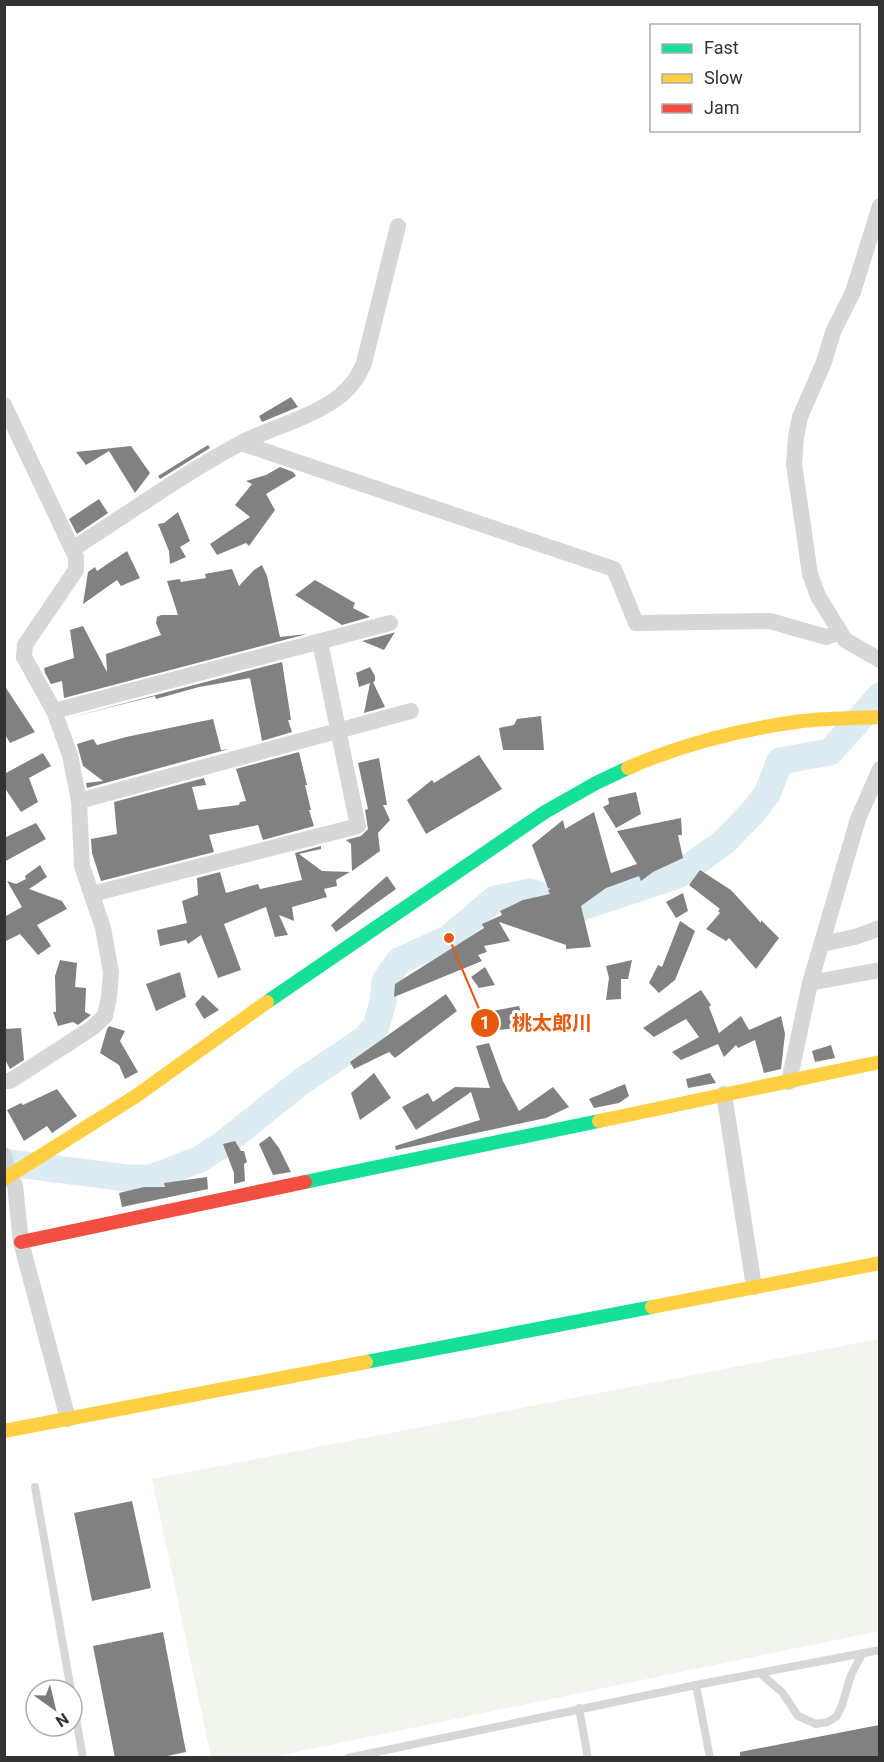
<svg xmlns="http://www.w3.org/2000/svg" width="884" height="1762" font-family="Roboto,'Noto Sans JP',sans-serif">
	<rect width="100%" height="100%" fill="#fff"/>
	<!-- green -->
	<path fill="#f1f5ed" d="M879,1339V1631L272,1757H211L152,1479Z"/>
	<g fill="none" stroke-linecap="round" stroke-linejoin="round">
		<!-- river -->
		<path stroke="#ddebf3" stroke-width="27" d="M9,1163L127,1178H151L200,1159L223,1144L302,1081L365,1039L376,1026L383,1002L385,981L399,961L449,938L495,899L530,892L579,908L678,875L724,842L753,812L767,794L780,761L830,752L880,696"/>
	</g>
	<!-- building -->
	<path fill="#818181" d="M291,397L298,407L262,422L259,416Z
		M208,445L210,448L160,479L158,476Z
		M131,446L150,473L135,493L109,451L86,465L76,452Z
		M280,467L293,472L296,476L266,494L275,510L249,546L246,543L217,555L210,544L250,517L235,505L252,484L246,481L266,475Z
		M99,499L108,513L77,534L69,519Z
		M178,512L190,541L180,547L186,557L170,564L169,551L158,524L164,523Z
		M127,551L140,578L121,586L117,580L83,604L88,572L95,567L97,571Z
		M262,565L267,576L280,637L307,634L64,698L62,681L51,684L45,673L44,668L74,658L70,630L83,626L107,672L106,654L161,635L156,623L157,617L161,615H178L167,581L180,579L181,582L206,578L205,574L232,569L239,586L254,570Z
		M315,580L355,603L353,608L370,617L342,625L295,595Z
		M395,632L384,650L362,641L393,633Z
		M282,662L291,720H288L292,732L262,741L250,678L199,687L156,699L155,696L68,718Z
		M370,667L375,676V681L373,682L385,707L364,713L370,683L359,687L356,673Z
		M4,685L35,732L10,743L4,733Z
		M541,716L544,750H503L499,728L514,725L517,719Z
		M213,719L221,750L229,749L87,788L86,783L103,781L83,766L77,744L93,739L97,745L126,737Z
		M299,752L307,785H305L311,810H309L314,826L263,840L258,825L209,835L214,852L101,881L92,853L91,839L117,834L114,802L204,778L206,785L192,787L198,810L239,805L240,802L246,801L236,769Z
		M43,753L51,766L29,778L38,802L21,812L4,787V774Z
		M479,755L502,789L426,834L407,800L432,780L434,783Z
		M379,758L387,805H383L390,820L378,833L380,851L352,871L351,844L346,840L361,836L368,829L365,810L368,809L358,763Z
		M636,792L641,814L616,828L603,807L609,804L608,798Z
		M594,812L611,873L637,864L617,831L681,818L682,835H678L683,858L653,872L641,881L639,876L606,888L581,906L591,947L566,949V945L499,922L510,941L484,946L487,952L478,955L482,961L394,997L395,984L484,928L482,924L502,915L500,911L523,900L550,894L548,890L551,889L548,888L532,845L563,820L565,829Z
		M36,823L46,839L4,862V838Z
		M321,846V849L299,854L322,871L350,872L336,880L337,886L324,889L327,897L292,907L294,921L279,915L288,935L275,937L266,907L224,924L241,970L218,978L201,935L188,944L186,940L160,946L157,930L187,923L182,901L198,895L197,878L220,872L226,893L258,884L260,889L302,880L295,853Z
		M40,865L47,877L29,889L62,901L67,909L37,925L51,946L38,955L20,934L4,942V917L22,907L7,881L16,884L26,879L25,876Z
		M700,870L731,890L761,923V920L779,938L756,969L729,938L726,941L706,929L720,913L718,911L720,909L689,885Z
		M387,876L396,889L336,932L331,925Z
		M683,893L688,911L676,918L666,902Z
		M680,921L695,931L675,980L659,993L649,983L658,965L662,967Z
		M60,960L77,963L75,987L86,988L85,1012L91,1015L78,1025L73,1022L58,1026L53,1012H56L55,976Z
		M632,960L628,979H621V999L606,1000L609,978L606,966Z
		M485,967L495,985L479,988L471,977Z
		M180,972L186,997L156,1011L146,984Z
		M701,990L711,1005L709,1007L719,1033L741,1016L749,1030L781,1016L785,1034L781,1069L764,1073L755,1040L738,1048L736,1045L724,1057L718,1044L681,1060L672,1052L699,1037L686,1019L654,1037L643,1028Z
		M446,994L457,1011L395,1058L389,1052L354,1069L350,1062Z
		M203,995L219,1010L204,1019L195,1004Z
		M519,1006L526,1027L491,1031L481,1013Z
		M109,1026L125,1031L120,1041L138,1072L125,1079L119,1065L100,1053L107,1029Z
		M21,1028L24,1060L10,1069L4,1058V1029Z
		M489,1043L503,1081L519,1111L553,1087L569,1107L546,1118L396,1150L395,1146L480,1120L471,1092L416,1130L402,1107L428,1093L433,1102L455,1087L490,1088L476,1046Z
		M831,1045L835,1058L815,1062L812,1051Z
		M374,1073L391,1098L360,1120L351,1093Z
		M710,1073L716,1083L688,1088L686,1079Z
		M625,1084L629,1096L619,1103L594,1108L589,1099Z
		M57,1089L77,1116L52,1133L47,1126L24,1141L7,1110L21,1103L23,1105Z
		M270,1136L279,1148L291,1172L273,1175L259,1144Z
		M235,1141L241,1151H244L247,1162L244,1164L245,1181L234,1184V1173L223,1144Z
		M207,1177L208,1189L122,1207L119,1193L144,1187H165L164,1183Z
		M132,1501L151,1588L92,1601L74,1513Z
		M163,1632L186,1752L158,1758H115L93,1646Z
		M879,1725V1758H740V1752Z"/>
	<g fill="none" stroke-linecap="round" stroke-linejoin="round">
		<!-- lane -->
		<path stroke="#d7d7d7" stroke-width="8" d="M35,1487L71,1690
			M761,1674L782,1692L798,1716L816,1724L828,1722L837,1716L842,1705L851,1675L862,1654
			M696,1685L710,1758
			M72,1696L83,1758
			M579,1708L588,1758
			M348,1758L696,1685L880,1650"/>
		<!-- street -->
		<path stroke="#d7d7d7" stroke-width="16" d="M4,405L76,557V570L25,645L24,657L54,711L70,755L79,801L82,866L103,928L111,972L109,997L105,1016L92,1028L10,1081H4
			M241,443L614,569L636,623L770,621L826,637L840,632L845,640L880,660
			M74,548C129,513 183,474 241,443C272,427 312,418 340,396C352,386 358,377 364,363L398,226
			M845,640L818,596L810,574L794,464L796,437L800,417L824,362L833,332L853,292L880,206
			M54,711L390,623
			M79,801L411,711
			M92,894L358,826L320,642
			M822,944L855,937L880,928
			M810,983L880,970
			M789,1082L810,983L858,819L880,769
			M724,1094L754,1287
			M4,1155L9,1177L15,1185L21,1242L68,1419"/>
		<!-- fast -->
		<path stroke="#16e098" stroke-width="14" d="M267,1002L545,812L596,783L628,768
			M305,1182L599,1121
			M366,1362L652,1307"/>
		<!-- slow -->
		<path stroke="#ffcf43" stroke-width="14" d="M628,768C682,744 743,729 802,721C827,718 854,718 880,717
			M599,1121L880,1062
			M4,1179L136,1096L267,1002
			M652,1307L880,1263
			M4,1431L366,1362"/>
		<!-- jam -->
		<path stroke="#f24e42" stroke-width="14" d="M21,1242L305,1182"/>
	</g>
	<!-- callouts -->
	<path fill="none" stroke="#e8590c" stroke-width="2" d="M449 938L485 1023"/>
	<g fill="#e8590c" stroke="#fff" stroke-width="2">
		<circle cx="449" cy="938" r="6"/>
		<circle cx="485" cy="1023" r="15"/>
	</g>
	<g font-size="18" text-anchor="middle" font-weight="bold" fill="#fff">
		<text x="485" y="1029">1</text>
	</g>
	<g font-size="20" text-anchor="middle" font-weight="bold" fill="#e8590c" stroke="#fff" stroke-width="6" stroke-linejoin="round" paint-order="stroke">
		<text x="552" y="1030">桃太郎川</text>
	</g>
	<!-- border -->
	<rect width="884" height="1762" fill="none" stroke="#333333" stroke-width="12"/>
	<!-- legend -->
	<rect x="650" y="24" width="210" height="108" fill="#ffffff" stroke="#adadad" stroke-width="1.5"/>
	<rect x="662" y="44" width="30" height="9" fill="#16e098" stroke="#adadad" stroke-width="1.5"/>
	<text x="704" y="54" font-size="18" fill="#333333">Fast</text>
	<rect x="662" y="74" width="30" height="9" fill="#ffcf43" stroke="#adadad" stroke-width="1.5"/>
	<text x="704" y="84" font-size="18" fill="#333333">Slow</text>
	<rect x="662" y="104" width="30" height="9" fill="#f24e42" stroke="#adadad" stroke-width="1.5"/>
	<text x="704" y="114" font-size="18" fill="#333333">Jam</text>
	<!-- north arrow -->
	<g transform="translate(54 1708) rotate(146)"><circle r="28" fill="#ffffff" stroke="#adadad" stroke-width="1.5"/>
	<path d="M0-4.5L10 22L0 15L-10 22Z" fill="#7a7a7a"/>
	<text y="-9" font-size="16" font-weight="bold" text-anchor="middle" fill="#333333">N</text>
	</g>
</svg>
